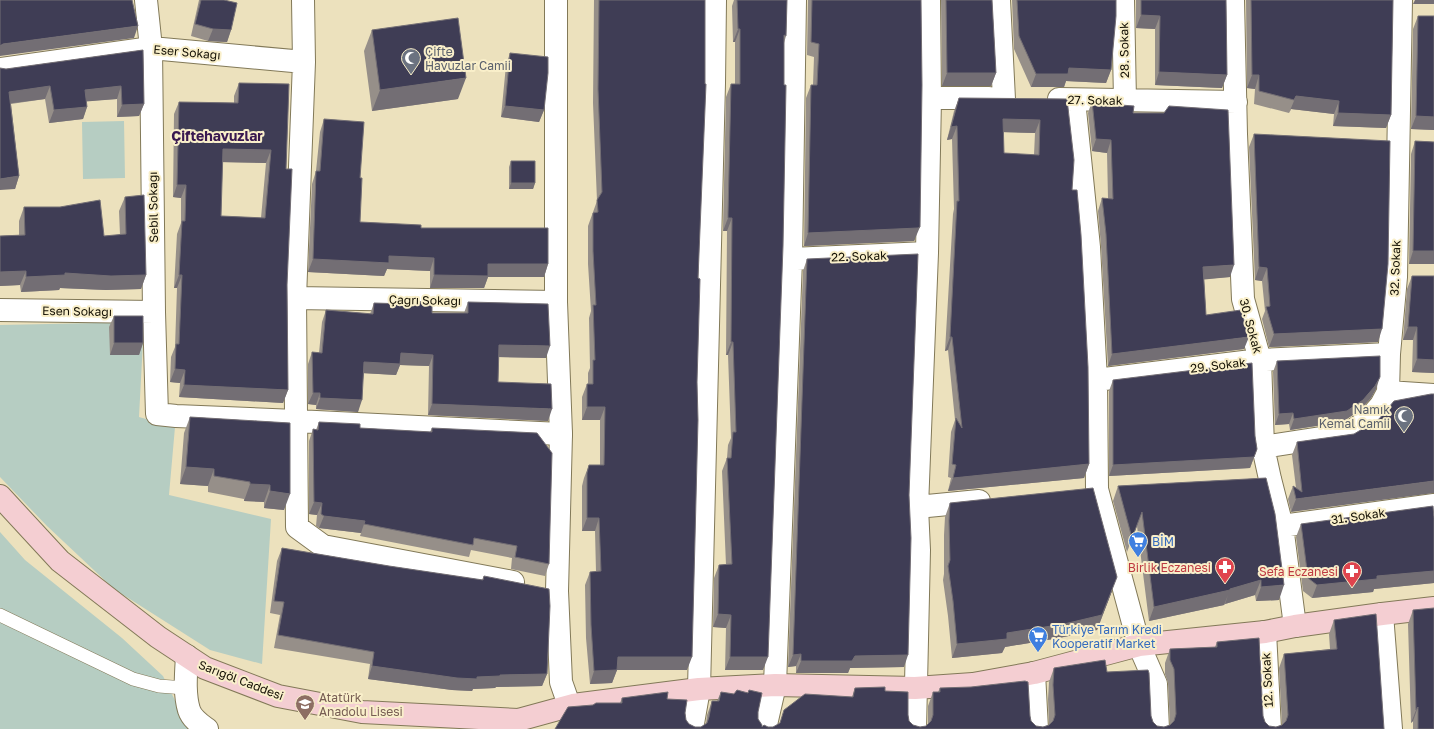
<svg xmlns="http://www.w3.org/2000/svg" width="1434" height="729" font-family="'Golos Text',sans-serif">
	<rect width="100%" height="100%" fill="#ece1bd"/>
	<!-- green -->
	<path fill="#b6cdc2" d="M124,121L125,178L83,179L82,122Z
		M144,322L139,417L175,427L169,495L271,519L262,664L210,650L114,589L47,526L0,477V325Z
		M0,532L25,560L122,638L163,676L189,729H0Z"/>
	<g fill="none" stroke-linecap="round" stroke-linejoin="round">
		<defs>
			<path id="service" d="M0,615L133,679L159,686L185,688"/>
			<path id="minor" d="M146,0L151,48L154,312L157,414L176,416L296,421L561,434
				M303,0L304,62L295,298L297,527L323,546L513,582
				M999,0L1004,99
				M1123,0L1125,100
				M1233,0L1236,134L1243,299L1260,360L1263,447L1270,479L1282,526L1295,626
				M0,69L151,48L304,62
				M930,98H989
				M1059,99L1236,102
				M1074,100L1089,247L1096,380L1097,489L1139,645L1156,684L1158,729
				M791,259L927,253
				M295,298L556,302
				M0,310L154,312
				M1096,380L1260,360L1389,354
				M1388,392L1434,395
				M1263,447L1347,434L1367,421L1381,405L1388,392L1389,354L1396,277L1401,0
				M917,507L979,501
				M1282,526L1434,505
				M1382,614L1391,729
				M1265,632L1270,729
				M187,656C186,674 184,693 189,710C192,719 200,724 207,729
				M1034,673L1037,729
				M692,729L699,689L714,83L715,0
				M765,729L775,685L791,259L795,0
				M915,729L919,550L917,507L927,253L930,98L929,0"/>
			<path id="tertiary" d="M556,0V302L561,434L557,591L561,682L568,702L573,705"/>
			<path id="secondary" d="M0,496L60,561L158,637L205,668L278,696L362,712L518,720L573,705L699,689L775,685L915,688L973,684L1034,673L1139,645L1265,632L1295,626L1382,614L1434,608"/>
		</defs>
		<!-- service casing -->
		<use href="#service" stroke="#827958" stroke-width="14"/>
		<!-- minor casing -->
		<use href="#minor" stroke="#827958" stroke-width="24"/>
		<!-- tertiary casing -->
		<use href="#tertiary" stroke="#827958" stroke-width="24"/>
		<!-- secondary casing -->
		<use href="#secondary" stroke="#827958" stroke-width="24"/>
		<!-- service -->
		<use href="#service" stroke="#fff" stroke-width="13"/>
		<!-- minor -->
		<use href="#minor" stroke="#fff" stroke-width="22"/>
		<!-- tertiary -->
		<use href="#tertiary" stroke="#fff" stroke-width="22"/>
		<!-- secondary -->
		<use href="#secondary" stroke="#f4ced2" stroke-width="22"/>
	</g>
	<!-- wall -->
	<path fill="#968f89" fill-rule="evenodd" d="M199,0H224L231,30L227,42L208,41L191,36Z
		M594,0H705L698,278L687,670H617L612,683L590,684L586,638L585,585L590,572H596L595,531H582V486L584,478L589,465H600V420H582V397L587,384H588V373L590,368L589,318L591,311L588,264V226L597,201L593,103Z
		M734,0H787L786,36L784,43L763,670H725L726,628L713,627L714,578L719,565H726L722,471L727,458L728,445L731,438L728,355H726L727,231H723V228L726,97L731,84H735V42H733L732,6Z
		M808,0H921L915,240L914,241L804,246L806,98L811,85H813L814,57L807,55Z
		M941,0H992L996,73L991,86H942Z
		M1012,0H1116L1111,70L1106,83L1066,81L1064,87H1031L1014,49Z
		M1136,0H1226L1227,75L1222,88L1155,85V29L1136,28Z
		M1246,0H1393L1391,115L1386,128L1333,126L1334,114L1291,109L1289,113L1254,104L1255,89L1247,88Z
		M1418,16L1434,130L1411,129L1413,29Z
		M372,30L458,99L372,111L364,51Z
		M143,50L144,104L139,116L117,117V99L86,101L87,107L83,119L49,123L45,99L11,104L19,176L15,189L6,69Z
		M510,53L544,110L539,122L501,117L506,65Z
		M239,83L286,169L288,390L283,403L179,397L180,383L170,382L171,357L175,347L177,288H174L177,234L181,223V198L173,197L174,114L179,102L234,103V96ZM222,162L266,163L261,218L221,216Z
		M959,98L1067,99L1072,190L1089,464L1084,478L948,491L951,478L948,477L951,432L955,420L948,350L945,351L953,214L954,209L952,139L947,140L954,111ZM1004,132L1035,133L1034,155L1004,153Z
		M1092,101L1107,104L1133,113L1230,277L1204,279L1206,315L1244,349L1108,366L1101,246L1098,211L1102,198H1108L1107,153L1092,151L1088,113Z
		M324,119L360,178V222L421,228L548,264L544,277H488L484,288H430V271L387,269L384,276L308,272L312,184L316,171L320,132Z
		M1254,134L1378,342L1269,347L1262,319L1265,311L1262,281L1255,280L1249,147Z
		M1415,141L1434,142V264H1409L1411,154Z
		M511,161L535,183L533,189H509V167Z
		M125,197L146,275L141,289L106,290L60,288L59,290L21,292L20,285L0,286V236L19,235V221L24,207H60L104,236L120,235L119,211Z
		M807,259L909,495L904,667L850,668L848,673H796V666L788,667L803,271Z
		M1412,276L1434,373L1412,372L1413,340H1403L1407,289Z
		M405,301L432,313H464L468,302L546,358L499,357L498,382L548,421L428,415L429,366L400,365L396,375L364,373L358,412L316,409V405L308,404V364L312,352L319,353L322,322L326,310L370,314L374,303L404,304Z
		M114,316L143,343L139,355H110L109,327Z
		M1277,361L1376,389L1371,398L1359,411L1342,422L1290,430L1289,424L1275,425L1273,372Z
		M1113,380L1255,436L1257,449L1250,468L1109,476V391Z
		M190,417L290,423L284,510L264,508V502L244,501V499L208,492V486L180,484L184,433Z
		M319,422L360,428L430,432L432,428L549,564L545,576L511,569L512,558L471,550L469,557L360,536L361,533L319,528L316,526L317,515L309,514V441L313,429L316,430Z
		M1354,434L1291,512L1288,499L1293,486L1296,488L1292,455L1297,442Z
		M1266,478L1279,600L1256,601L1255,595L1225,604L1224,605L1149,621L1137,526L1127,552L1113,501L1118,486Z
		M950,503L1112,591L1097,630L1059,638L1005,647L1002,653L952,658L948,616L943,580L944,574V535L945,517Z
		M1434,518V583L1374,589L1373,592L1312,598L1303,591L1296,537L1301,524Z
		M282,548L389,566L482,580L484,576L547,674L542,686L496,687L495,688L473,689L472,691L452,690L368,679L370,664L274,648L280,615L270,613L277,561Z
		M1413,610L1434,729H1413V721L1411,723L1408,624Z
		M1334,620L1384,729H555L620,703L622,698L667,699L685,713L686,720L689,724L695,727H701L706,724L707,715L712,701H717L721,692L758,712V719L762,727H773L852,697L855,688L885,691L908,715L909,721L913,725L920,727L926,726L928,724V706L933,692H938L940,688L1030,716L1031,721L1036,726L1043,727L1049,725L1048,699L1049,682L1054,668L1107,672L1151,716L1153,722L1157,726L1164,727L1170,725L1168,683L1165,674V663L1170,649L1215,647L1217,642L1263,716L1265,722L1269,726L1276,727L1282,725L1279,668L1284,654L1330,649L1329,634Z"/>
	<!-- shaded-wall -->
	<path fill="#736e74" d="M1415,0H1434V4H1413Z
		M1141,15L1160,16L1155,29L1136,28Z
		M138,26L134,38L0,56V46L3,44Z
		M213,29L231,30L227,42L208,41Z
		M738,29H740L735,42H733Z
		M1069,68L1111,70L1106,83L1066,81L1064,87H1031L1036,74Z
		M1159,72L1227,75L1222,88L1155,85Z
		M947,73H996L991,86H942Z
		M1252,75H1259L1255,89L1247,88Z
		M466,78L458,99L372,111L380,90Z
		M50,86L45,99L5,104L9,92Z
		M121,86L117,99L80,102L85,90Z
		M1296,96L1339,101L1334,114L1291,109L1289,113Z
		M144,104L139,116L117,117L122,105Z
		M505,106L544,110L539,122L501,117Z
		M87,107L83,119L49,123L54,110Z
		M1338,113L1391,115L1386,128L1333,126Z
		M1416,116L1434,117V130L1411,129Z
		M1003,119L1040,120L1035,133L998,132Z
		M957,126L952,139L947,140L951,127Z
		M1096,139L1111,140L1107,153L1092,151Z
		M223,149L271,150L266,163L218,162Z
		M19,176L15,189L0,190V179Z
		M511,183H535L533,189H509Z
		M177,185H186L181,198L173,197Z
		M728,218H732L727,231H723Z
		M920,227L914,241L804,246L808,233Z
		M1413,251H1434V264H1409Z
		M389,256L434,258L430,271L387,269L384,276L308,272L313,259Z
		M488,264H548L544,277H488L484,288H430L434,275Z
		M1234,265L1230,277L1199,280L1203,267Z
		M1259,267L1267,268L1262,281L1255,280Z
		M26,271L20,285L0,286V272Z
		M65,273L146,275L141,289L106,290L60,288L59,290L21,292L26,277Z
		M179,275H182L177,288H174Z
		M1408,327H1417L1413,340H1403Z
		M1382,329L1378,342L1269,347L1274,334Z
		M950,337H952L948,350L945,351Z
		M1249,337L1244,349L1108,366L1112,354Z
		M731,342H733L728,355H726Z
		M114,343H143L139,355H110Z
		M499,345L550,346L546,358L495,357Z
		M401,353L433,355L429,366L400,365L396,375L360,373L364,362Z
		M1417,359L1434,360V373L1412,372Z
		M175,369L185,370L180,383L170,382Z
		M1380,377L1376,389L1371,398L1359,411L1342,422L1290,430L1294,419Z
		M184,385L288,390L283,403L179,397Z
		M313,393H320L316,405L308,404Z
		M320,398L362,400L358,412L316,409Z
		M432,404L552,409L548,421L428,415Z
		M587,407H605L600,420H582Z
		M1293,413L1289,424L1275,425L1279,414Z
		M1257,449L1250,468L1109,476L1113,465Z
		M1089,464L1084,478L948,491L953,478Z
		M186,467L214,469L208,486L180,484Z
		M1434,481V493L1291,512L1296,499Z
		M250,484L270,485L264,502L244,501Z
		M270,491L290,494L284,510L264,508Z
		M314,502L322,503L317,515L309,514Z
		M324,516L365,521L361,533L319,528Z
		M587,518H599L595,531H582Z
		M1434,571V583L1374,589L1373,592L1312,598L1317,585L1377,576Z
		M1261,580L1255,595L1225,604L1230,589Z
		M1284,585L1279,600L1256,601L1261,587Z
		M1230,590L1224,605L1149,621L1154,607Z
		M1112,591L1097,630L1059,638L1005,647L1002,653L952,658L957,644L1007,633Z
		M718,614L731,615L726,628L713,627Z
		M801,654L796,666L788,667L793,655Z
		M908,655L904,667L850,668L848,673H796L801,661L855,656Z
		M618,657H692L687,670H617L612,683L590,684L594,671Z
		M730,657H768L763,670H725Z
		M372,666L477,677L500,675L547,674L542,686L496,687L495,688L473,689L472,691L452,690L368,679Z
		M1418,707L1413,721L1411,723L1416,710Z"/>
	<!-- building -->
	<path fill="#3f3d55" stroke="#736e74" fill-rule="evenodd" d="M0,0H132L138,26L3,44L0,46Z
		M201,0H224L237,3L231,30L213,29L195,24Z
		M599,0H705V84H706L698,278L700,279L697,382L698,420L692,657H618L617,670L594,671L591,625L590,572L601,571L599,518H587V473L589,465H604L605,407H587V384H593V360H595L593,305H596L593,251V213L598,212L597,200L602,192L598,89Z
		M737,0H787L786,36L784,35V85H786L783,246L768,657H730L731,615L718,614L719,565L732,564L727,458H731L733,432H736L733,342H731L732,218H728V214L731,84H740V29H738Z
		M812,0H921L922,85L920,227L918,228L808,233L811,85H817L819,44L811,42Z
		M946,0H992L996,73H947Z
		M1017,0H1116V16L1111,70L1069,68L1068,74H1036L1019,36Z
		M1141,0H1226L1227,75L1159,72L1160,16L1141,15Z
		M1251,0H1393L1391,115L1338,113L1339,101L1296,96L1294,100L1259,91V75H1252Z
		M1418,16H1434V117L1416,116Z
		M458,18L466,78L380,90L372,30Z
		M143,50L144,104L122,105L121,86L85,90L87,107L54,110L50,86L9,92L19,176L0,179V68L6,69Z
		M510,53L548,57V73L544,110L505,106Z
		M239,83L289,84L286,169H292L287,285L288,390L184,385L185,370L175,369L176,344H179L182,275H179L182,221H185L186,185H177L179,102L238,103ZM223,149L271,150L265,218L221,216Z
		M959,98L1067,99L1074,160L1072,190H1077L1081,235L1088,367L1089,464L953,478L956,465L952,464L956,418L962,428L952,337H950L957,201H959L957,126L951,127ZM1003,119L1040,120L1039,155L1004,153Z
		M1092,101L1107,102V104L1134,106L1133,113H1164L1169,106L1228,110L1234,265L1203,267L1206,315L1241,310L1249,337L1112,354L1106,234L1102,198L1113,199L1111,140L1096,139Z
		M324,119L364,122L360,178H362L360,222L421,225V228H548V264H488V276L434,275V258L389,256V263L313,259L316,171H320Z
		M1254,134L1390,141L1388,264L1382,329L1274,334L1266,307L1270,306L1267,268L1259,267Z
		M1415,141L1434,142V251H1413Z
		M511,161H535V183H511Z
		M144,195L146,275L111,276L65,273V275L26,277V271L0,272V236L25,235L24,207H60L100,200L104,236L126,234L125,197Z
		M918,254L909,495L911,538L908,655L855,656L852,661H801V654L793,655L807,259Z
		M1412,276H1434V360L1417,359V327H1408Z
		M405,301L432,302V313H468V302L548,304L550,346L499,345L498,382L551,384L552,409L432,404L433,355L401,353L400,364L364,362L362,400L320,398V393H313L312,352L322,353L326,310L373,314L374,303L405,304Z
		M114,316H143V343H114Z
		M1380,356V377L1375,386L1363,400L1347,411L1294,419L1293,413L1279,414L1277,361Z
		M1252,363L1255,436L1257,449L1254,457L1113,465V380Z
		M1431,394H1434V481L1296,499L1293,486L1302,492L1297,442L1354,434L1379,419L1394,401Z
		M190,417L290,423V494L270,491V485L250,484V482L214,476V469L186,467Z
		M319,422L360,424V428L432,432V428L537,433L552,453L549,564L515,557L517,546L474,538L473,545L364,524L365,521L324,516L321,514L322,503L314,502L313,429L318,430Z
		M1266,478L1275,514L1284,585L1261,587V580L1230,589V590L1154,607L1142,512L1132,538L1118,486Z
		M1093,488L1117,577L1102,615L1064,624L1007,633V639L957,644L953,601L948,566L950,560L949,521L950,503Z
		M1433,506L1434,518V571L1377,576V579L1317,585L1308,578L1301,524Z
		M282,548L389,566L483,580L484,576L549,589L550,606L547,674L500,675V676L477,677V679L457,678L372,666L374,652L278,635L284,602L274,601Z
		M1434,608V729H1418V707L1416,710L1413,610Z
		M1376,614L1384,729H555L568,707L593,705L596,703H622V698L668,692L667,699L687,700L685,713L686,720L689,724L695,727H701L707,723L709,717L712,701H719L721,692L734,694L737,690L748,693L749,690L762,693L758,712V719L762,725V727L764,725L768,727H773L780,723L784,710L805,694L853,697L855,688L885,687V691L908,692V715L909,721L913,725L920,727L926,726L931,721L933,715V692H940V688L971,687L1025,681L1028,682L1030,716L1031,721L1036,726L1043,727L1049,725L1053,721L1055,715L1053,685L1054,668L1105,660L1107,672L1148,670L1149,673L1151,716L1153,722L1157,726L1164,727L1170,725L1174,721L1176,714L1174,669L1170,660V649L1217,647V642L1259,638L1263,716L1265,722L1269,726L1276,727L1282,725L1286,721L1288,715L1284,654L1337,649L1334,620Z"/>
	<!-- icons -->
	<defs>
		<symbol id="mosque-pin" viewBox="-11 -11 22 30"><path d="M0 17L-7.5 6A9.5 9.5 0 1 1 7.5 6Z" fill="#6b7280" stroke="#f9efca"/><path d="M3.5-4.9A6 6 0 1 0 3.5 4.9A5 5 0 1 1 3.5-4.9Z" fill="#fff"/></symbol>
		<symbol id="supermarket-pin" viewBox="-11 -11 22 30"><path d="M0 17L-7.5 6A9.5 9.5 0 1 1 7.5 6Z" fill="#3f7fe0" stroke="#f9efca"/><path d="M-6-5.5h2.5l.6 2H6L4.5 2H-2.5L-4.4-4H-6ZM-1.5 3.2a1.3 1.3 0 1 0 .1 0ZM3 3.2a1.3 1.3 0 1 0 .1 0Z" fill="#fff"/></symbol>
		<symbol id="pharmacy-pin" viewBox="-11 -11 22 30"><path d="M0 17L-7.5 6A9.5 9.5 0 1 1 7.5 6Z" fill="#e0444e" stroke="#f9efca"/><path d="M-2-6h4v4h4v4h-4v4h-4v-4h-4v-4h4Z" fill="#fff"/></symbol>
		<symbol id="school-pin" viewBox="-11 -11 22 30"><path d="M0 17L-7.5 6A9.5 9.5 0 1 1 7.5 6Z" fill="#8d6e63" stroke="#f9efca"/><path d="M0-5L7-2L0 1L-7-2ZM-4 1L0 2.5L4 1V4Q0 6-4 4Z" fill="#fff"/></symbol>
	</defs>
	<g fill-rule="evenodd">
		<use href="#mosque-pin" x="400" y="47" width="22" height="30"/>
		<use href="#mosque-pin" x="1393" y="405" width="22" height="30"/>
		<use href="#supermarket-pin" x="1127" y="530" width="22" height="30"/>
		<use href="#pharmacy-pin" x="1214" y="556" width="22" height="30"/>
		<use href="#pharmacy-pin" x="1341" y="560" width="22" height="30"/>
		<use href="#supermarket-pin" x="1027" y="625" width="22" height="30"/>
		<use href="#school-pin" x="294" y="693" width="22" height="30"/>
	</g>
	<g text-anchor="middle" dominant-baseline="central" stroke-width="4" stroke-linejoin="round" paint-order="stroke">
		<!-- street labels -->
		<g font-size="12" fill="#141004" stroke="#f9efca">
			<text transform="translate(1124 50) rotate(-91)">28. Sokak</text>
			<text transform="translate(187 52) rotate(5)">Eser Sokağı</text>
			<text transform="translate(1095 100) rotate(1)">27. Sokak</text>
			<text transform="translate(153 207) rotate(-91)">Sebil Sokağı</text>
			<text transform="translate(859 256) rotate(-2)">22. Sokak</text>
			<text transform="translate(1395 268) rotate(-88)">32. Sokak</text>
			<text transform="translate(425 300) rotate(1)">Çağrı Sokağı</text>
			<text transform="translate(77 311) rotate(1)">Esen Sokağı</text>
			<text transform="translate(1251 326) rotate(75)">30. Sokak</text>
			<text transform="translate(1218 365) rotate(-7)">29. Sokak</text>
			<text transform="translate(1358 516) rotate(-8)">31. Sokak</text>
			<text transform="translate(241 680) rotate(21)">Sarıgöl Caddesi</text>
			<text transform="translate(1267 680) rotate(-93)">12. Sokak</text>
		</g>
		<!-- worship labels -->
		<g font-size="12" fill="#5b616d" stroke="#f9efca" text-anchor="start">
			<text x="425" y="51">Çifte<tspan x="425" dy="14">Havuzlar Camii</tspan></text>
			<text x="1390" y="409" text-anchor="end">Namık<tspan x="1390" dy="14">Kemal Camii</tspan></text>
		</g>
		<!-- shop labels -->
		<g font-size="12" fill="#366cbe" stroke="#f9efca" text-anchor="start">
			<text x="1152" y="541">BİM</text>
			<text x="1052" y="629">Türkiye Tarım Kredi<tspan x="1052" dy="14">Kooperatif Market</tspan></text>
		</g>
		<!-- health labels -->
		<g font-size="12" fill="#be3a42" stroke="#f9efca" text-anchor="end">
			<text x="1211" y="567">Birlik Eczanesi</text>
			<text x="1338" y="571">Sefa Eczanesi</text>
		</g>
		<!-- education labels -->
		<g font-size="12" fill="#785e54" stroke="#f9efca" text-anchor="start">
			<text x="319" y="697">Atatürk<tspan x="319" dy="14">Anadolu Lisesi</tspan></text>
		</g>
		<!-- quarter labels -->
		<g font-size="14" font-weight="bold" fill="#391850" stroke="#f9efca">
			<text x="217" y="135">Çiftehavuzlar</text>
		</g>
	</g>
</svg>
